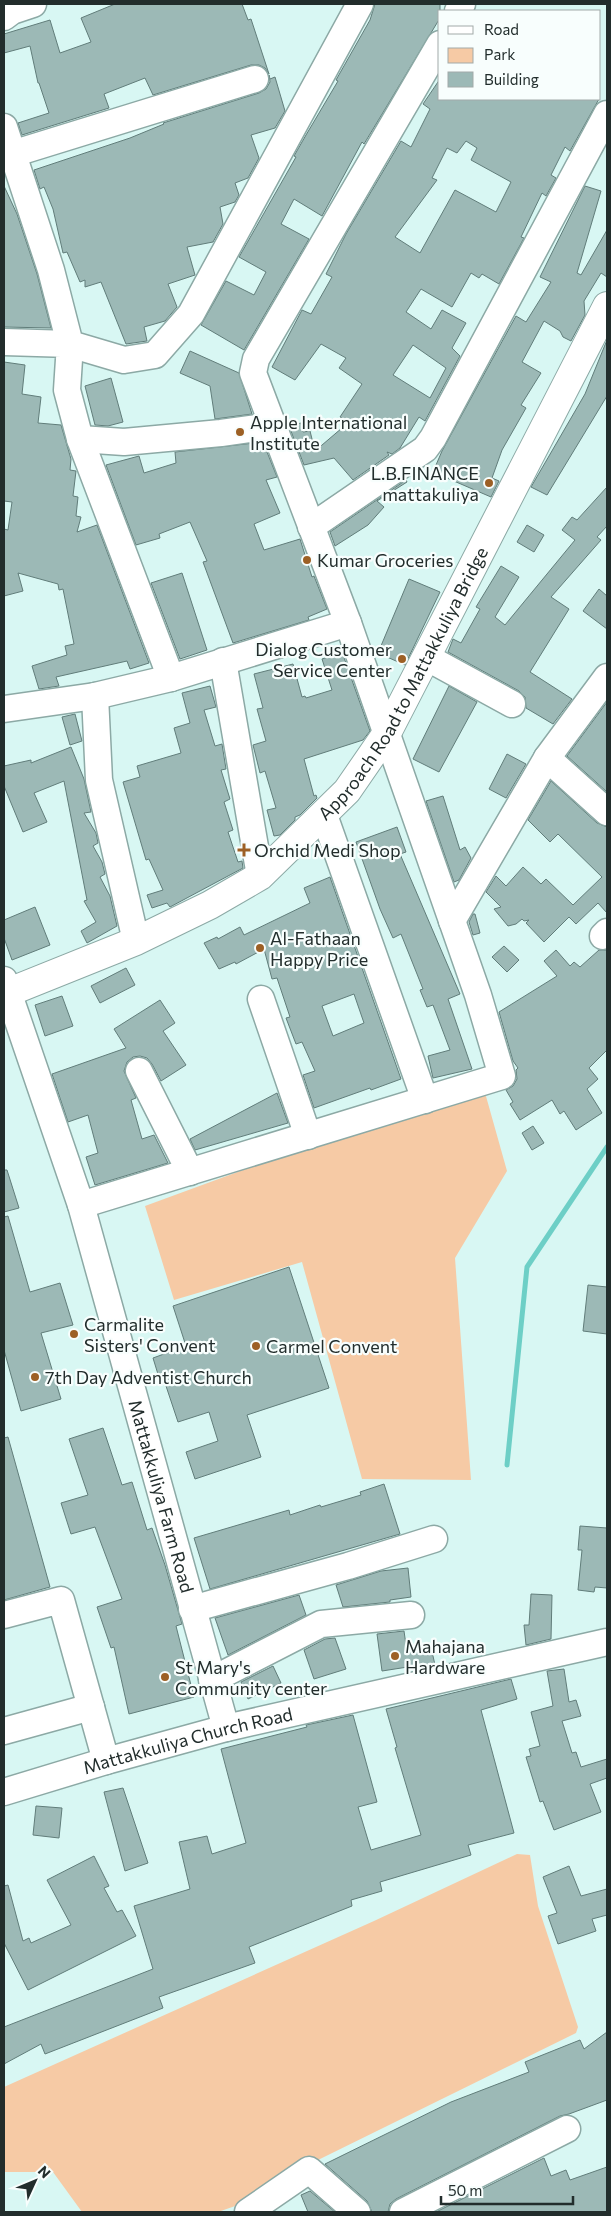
<svg xmlns="http://www.w3.org/2000/svg" width="611" height="2216" font-family="Commissioner,sans-serif">
	<rect width="100%" height="100%" fill="#d8f7f3"/>
	<!-- green -->
	<path fill="#f6caa5" d="M482,1082L507,1171L455,1258L471,1480L362,1479L302,1262L174,1300L145,1206Z
		M517,1854L530,1855L538,1906L578,2027L576,2033L320,2159L238,2205L218,2212H82L53,2172H4V2087L374,1921Z"/>
	<g fill="none" stroke-linecap="round" stroke-linejoin="round">
		<!-- stream -->
		<path stroke="#6dcfc6" stroke-width="5" d="M507,1465L527,1267L607,1147"/>
	</g>
	<!-- building -->
	<path fill="#9cb9b6" stroke="#617d7a" fill-rule="evenodd" d="M115,4H242L248,20L251,19L269,74L265,68L259,65H251L153,95L145,78L104,94L109,108L22,135L18,123L49,113L39,83H38L30,46L4,53V34L50,20L60,53L91,42L81,18Z
		M375,4H440V18L364,144L362,142L322,216L294,199L281,224L309,239L244,350L201,325L226,281L254,295L266,272L239,257L296,157L294,156L306,135L338,81L336,80L370,20Z
		M269,75L270,79L275,77L285,111L275,128L251,135L259,158L248,178L235,183L239,195L235,202L220,207L223,224L213,242L187,247L195,275L168,284L177,307L165,321L144,327L147,341L126,344L101,282L85,287V280L80,282L67,252L63,253L53,209L44,187L40,189L34,170L130,138L164,124L163,123L259,93L266,89L270,82Z
		M440,79V99H599L570,151L565,147L551,175L556,178L546,196L542,193L521,237L524,238L499,284L482,274L479,278L471,273L452,307L421,289L406,312L431,329L442,310L466,323L452,348L460,356L425,421L419,417L400,448L392,454L387,452L389,455L353,480L334,458L304,465L289,426L301,423L303,432L310,431L315,451L349,422L340,417L362,384L339,368L346,358L321,344L295,380L272,367L302,310L311,314L332,277L326,274L346,234L401,141L411,147L430,109L423,104ZM466,141L477,148L471,160L511,182L496,212L455,190L420,253L395,237L437,180L432,178L447,148L457,153ZM413,345L446,368L430,398L393,375Z
		M4,186L17,214L37,274L51,328L4,327Z
		M585,186L601,191L577,273L581,275L607,230V277L601,273L584,301L585,315L571,341L563,337L560,331L544,321L522,362L541,373L521,405L526,408L502,450L492,478L499,481L491,497L433,472L442,451L516,316L526,322L551,282L540,277Z
		M607,340V396L547,495L531,487L585,394Z
		M190,351L239,373L252,414L215,419L210,386L180,373Z
		M4,362L25,365L22,394L41,397L38,423L61,425L71,459L70,470L76,471L73,496L78,497L76,516L81,517L77,532L97,525L149,663L130,669L127,661L56,677L59,686L39,689L32,666L67,655L65,646L74,644L63,589L59,590L58,584L18,573L23,591L4,596V529L8,530L12,502L4,501Z
		M111,378L123,422L108,426L95,425L85,386Z
		M263,442L277,477L266,480L280,513L254,524L264,550L300,539L312,577L314,576L327,609L308,617L309,620L233,643L203,562L207,561L190,522L159,534L160,538L136,545L106,465L139,456L144,473L176,463L175,452Z
		M406,480L407,482L377,501L384,507L368,525L335,546L330,532Z
		M607,487V526L597,537L601,540L551,597L569,609L530,672L572,699L553,724L526,708L525,697L519,691L448,652L453,639L461,643L480,609L476,607L501,566L519,577L495,617L505,625L575,540L562,530L572,517L577,520Z
		M527,525L544,535L534,552L517,542Z
		M182,573L207,650L180,659L151,583Z
		M409,579L440,592L405,665L378,653Z
		M599,589L607,596V629L583,611Z
		M342,652L370,731L363,740L304,759L314,796L316,795L317,798L300,815L295,817V820L280,835L274,836L267,810L276,808L265,771L260,773L253,745L266,741L257,709L263,708L254,674L293,664L302,697L305,696L306,698L332,690L322,659Z
		M210,686L216,707L204,710L215,746L222,744L226,769L221,770L230,799L224,802L233,830L228,832L238,862L242,861L243,868L170,907L167,903L152,908L147,895L163,890L149,859L146,860L123,782L140,777L137,766L181,753L174,728L190,723L182,693Z
		M449,686L477,702L439,772L413,759Z
		M607,702V792L567,756Z
		M75,714L82,741L70,745L62,717Z
		M71,747L84,779L91,812L84,813L96,833L98,843L93,846L102,862L105,874L100,877L110,896L117,926L87,943L81,931L96,922L84,901L87,900L64,781L34,793L47,822L23,832L4,786V766L31,760V763Z
		M507,754L526,764L506,798L489,789Z
		M551,781L597,823L607,827V913L598,903L576,924L569,917L544,942L526,923L529,920L524,921L522,919L516,924L508,926L494,909L501,907L486,892L496,876L506,886L523,867L541,884L546,879L573,905L602,877L558,834L550,842L528,820Z
		M443,796L460,850L465,847L471,858L459,880L454,882L426,801Z
		M397,827L406,852L400,854L460,994L448,999L472,1069L433,1078L428,1056L450,1050L433,1005L427,1007L420,990L423,989L401,934L393,938L380,909L356,842Z
		M330,877L401,1079L371,1090L370,1088L314,1108L303,1075L315,1071L302,1042L296,1044L286,1018L290,1017L277,978L272,979L264,949L236,964L235,962L219,969L204,943L217,937L218,939L240,927L244,935L310,903L304,888ZM354,994L364,1023L333,1036L322,1006Z
		M35,907L50,945L12,960L4,938V920Z
		M473,914H475L480,933L473,935L469,922Z
		M504,946L519,960L507,972L492,957Z
		M556,950L570,966L574,962L580,967L599,950H607V1050L589,1068L598,1079L587,1089L602,1113L576,1130L564,1111L560,1114L552,1100L520,1120L510,1104L513,1102L506,1090L513,1086L517,1079L516,1070L518,1068L513,1061L499,1012L557,976L544,961Z
		M126,968L135,985L100,1003L91,986Z
		M62,996L73,1026L45,1036L35,1005Z
		M160,1000L175,1023L163,1031L186,1065L161,1081L152,1064L147,1058L140,1056L133,1057L127,1062L124,1071L136,1098L131,1100L142,1139L154,1135L168,1163L95,1185L86,1157L98,1153L88,1115L68,1122L52,1074L126,1048L114,1029Z
		M277,1093L288,1123L195,1150L190,1139Z
		M533,1126L544,1143L532,1150L522,1133Z
		M4,1170H7L19,1208L4,1212Z
		M8,1216L30,1292L60,1283L73,1325L41,1333L61,1399L21,1411L4,1350V1217Z
		M289,1267L329,1388L247,1415L261,1457L195,1479L186,1452L218,1441L209,1412L178,1422L165,1383L161,1384L153,1358L186,1346L173,1306Z
		M588,1285L607,1287V1334L583,1331Z
		M103,1428L122,1485L132,1482L147,1530L152,1528L165,1565L182,1624L176,1626L194,1697L129,1714L114,1647L111,1648L97,1607L122,1599L95,1527L71,1534L61,1503L88,1495L69,1439Z
		M8,1437L50,1587L4,1600V1438Z
		M384,1484L400,1534L210,1589L194,1538L289,1510L290,1515L320,1505L321,1507L361,1495L360,1492Z
		M580,1526L607,1528V1588L595,1587L594,1592L578,1590L582,1550H578Z
		M408,1568L411,1597L390,1600V1602L343,1607L336,1585L381,1571Z
		M531,1594L552,1595L551,1639L526,1645L524,1625H529Z
		M299,1595L306,1615L228,1655L215,1618Z
		M404,1631L407,1652L431,1647L435,1665L415,1670L414,1666L382,1671L377,1634Z
		M335,1638L346,1669L314,1679L304,1650L325,1639Z
		M273,1666L281,1683L248,1699L241,1682Z
		M564,1669L569,1702L576,1700L581,1716L562,1721L572,1753L576,1752L581,1767L607,1759V1778L590,1784L601,1812L554,1830L543,1801L540,1802L526,1757L531,1756L529,1749L540,1746L531,1712L553,1706L547,1671Z
		M511,1679L517,1699L481,1710L514,1833L468,1845L471,1855L380,1882L382,1891L351,1900L352,1906L249,1947L255,1963L159,1997L163,2008L45,2054L41,2044L4,2064V2027L153,1969L134,1906L190,1889L179,1842L207,1836L212,1854L246,1843L221,1749L307,1727L306,1725L353,1715L377,1802L358,1807L371,1850L421,1835L395,1748L397,1747L386,1709Z
		M123,1788L148,1863L125,1871L104,1792Z
		M36,1806L62,1808L59,1838L33,1835Z
		M94,1856L109,1886L104,1888L117,1912L122,1910L136,1936L28,1990L4,1943V1886L8,1885L23,1941L29,1938L31,1943L71,1925L47,1880Z
		M569,1866L581,1896L607,1889V1915L592,1919L596,1931L558,1944L548,1916L557,1913L543,1877Z
		M607,2032V2100L569,2114L560,2116L396,2199L390,2204L388,2212H372L367,2201L325,2164L451,2102L529,2072L525,2062L580,2040L584,2049Z
		M544,2158L551,2176L566,2170L570,2180L607,2167V2212H436Z
		M310,2191L335,2212H308L301,2195Z"/>
	<g fill="none" stroke-linecap="round" stroke-linejoin="round">
		<defs>
			<g id="minor">
				<path d="M458,11L462,4"/>
				<path d="M4,17L12,11L33,4"/>
				<path d="M4,127L51,270L70,344L124,360L155,355L191,314L360,4"/>
				<path d="M12,154L255,79"/>
				<path d="M4,342L70,344L67,390L80,439L171,678"/>
				<path d="M80,439L124,442L221,433L272,426"/>
				<path d="M311,527L425,449L433,438L607,114"/>
				<path d="M426,657L512,704"/>
				<path d="M223,661L260,876"/>
				<path d="M95,696L99,780L136,941"/>
				<path d="M4,709L95,696L171,678L348,623"/>
				<path d="M547,758L607,812"/>
				<path d="M324,815L425,1100"/>
				<path d="M452,921L547,758L607,677"/>
				<path d="M603,936L607,932"/>
				<path id="s1" d="M4,980L81,1205L226,1728"/>
				<path d="M261,999L308,1136"/>
				<path d="M139,1071L190,1172"/>
				<path d="M81,1205L502,1076L478,995L348,623L253,373L256,359L440,44"/>
				<path d="M192,1609L348,1566L434,1539"/>
				<path d="M4,1615L61,1600L106,1761"/>
				<path d="M212,1680L321,1624L411,1615"/>
				<path d="M4,1731L91,1707"/>
				<path id="s2" d="M4,1792L106,1761L226,1728L607,1642"/>
				<path d="M248,2212L309,2170L357,2212"/>
				<path d="M403,2212L567,2129"/>
			</g>
			<g id="major">
				<path id="s3" d="M4,994L136,941L210,905L260,876L347,791L387,733L607,306"/>
			</g>
		</defs>
		<!-- minor casing -->
		<use href="#minor" stroke="#8ca9a5" stroke-width="29"/>
		<!-- major casing -->
		<use href="#major" stroke="#8ca9a5" stroke-width="30"/>
		<!-- minor -->
		<use href="#minor" stroke="#fff" stroke-width="26"/>
		<!-- major -->
		<use href="#major" stroke="#fff" stroke-width="28"/>
	</g>
	<!-- markers -->
	<g fill="#9d6025" stroke="#f8fefd" stroke-width="2">
		<circle cx="240" cy="432" r="5"/>
		<circle cx="489" cy="483" r="5"/>
		<circle cx="307" cy="560" r="5"/>
		<circle cx="402" cy="659" r="5"/>
		<path d="M241.5 842.5h5v5h5v5h-5v5h-5v-5h-5v-5h5z"/>
		<circle cx="260" cy="948" r="5"/>
		<circle cx="74" cy="1334" r="5"/>
		<circle cx="256" cy="1346" r="5"/>
		<circle cx="35" cy="1377" r="5"/>
		<circle cx="395" cy="1656" r="5"/>
		<circle cx="165" cy="1677" r="5"/>
	</g>
	<g text-anchor="middle" dominant-baseline="central" stroke-width="4.5" stroke-linejoin="round" paint-order="stroke">
		<!-- poi labels -->
		<g font-size="18" fill="#222d2c" stroke="#f8fefd" text-anchor="start">
			<text x="250" y="422">Apple International<tspan x="250" dy="21">Institute</tspan></text>
			<text x="479" y="473" text-anchor="end">L.B.FINANCE<tspan x="479" dy="21">mattakuliya</tspan></text>
			<text x="317" y="560">Kumar Groceries</text>
			<text x="392" y="649" text-anchor="end">Dialog Customer<tspan x="392" dy="21">Service Center</tspan></text>
			<text x="254" y="850">Orchid Medi Shop</text>
			<text x="270" y="938">Al-Fathaan<tspan x="270" dy="21">Happy Price</tspan></text>
			<text x="84" y="1324">Carmalite<tspan x="84" dy="21">Sisters' Convent</tspan></text>
			<text x="266" y="1346">Carmel Convent</text>
			<text x="45" y="1377">7th Day Adventist Church</text>
			<text x="405" y="1646">Mahajana<tspan x="405" dy="21">Hardware</tspan></text>
			<text x="175" y="1667">St Mary's<tspan x="175" dy="21">Community center</tspan></text>
		</g>
		<!-- street labels -->
		<g font-size="18" fill="#222d2c" stroke="#f8fefd">
			<text stroke="none"><textPath href="#s3" startOffset="525">Approach Road to Mattakkuliya Bridge</textPath></text>
			<text stroke="none"><textPath href="#s1" startOffset="540">Mattakkuliya Farm Road</textPath></text>
			<text stroke="none"><textPath href="#s2" startOffset="191">Mattakkuliya Church Road</textPath></text>
		</g>
	</g>
	<!-- border -->
	<rect width="611" height="2216" fill="none" stroke="#222d2c" stroke-width="10"/>
	<!-- legend -->
	<rect x="438" y="10" width="162" height="90" fill="#f8fefd" stroke="#a2aaa9"/>
	<rect x="448" y="26" width="25" height="8" fill="#ffffff" stroke="#a2aaa9"/>
	<text x="484" y="35" font-size="15" fill="#222d2c">Road</text>
	<rect x="448" y="48" width="25" height="15" fill="#f6caa5" stroke="#a2aaa9"/>
	<text x="484" y="60" font-size="15" fill="#222d2c">Park</text>
	<rect x="448" y="72" width="25" height="15" fill="#9cb9b6" stroke="#a2aaa9"/>
	<text x="484" y="85" font-size="15" fill="#222d2c">Building</text>
	<!-- north arrow -->
	<g transform="translate(35 2181) rotate(46)" stroke="#f8fefd" stroke-width="4" paint-order="stroke">
	<path d="M0-4L9 19L0 12L-9 19Z" fill="#222d2c"/>
	<text y="-8" font-size="14" font-weight="bold" text-anchor="middle" fill="#222d2c">N</text>
	</g>
	<!-- scale -->
	<path d="M441 2196v8h132v-8" fill="none" stroke="#222d2c" stroke-width="2.5"/>
	<text x="448" y="2196" font-size="15" fill="#222d2c" stroke="#f8fefd" stroke-width="4" paint-order="stroke">50 m</text>
</svg>
